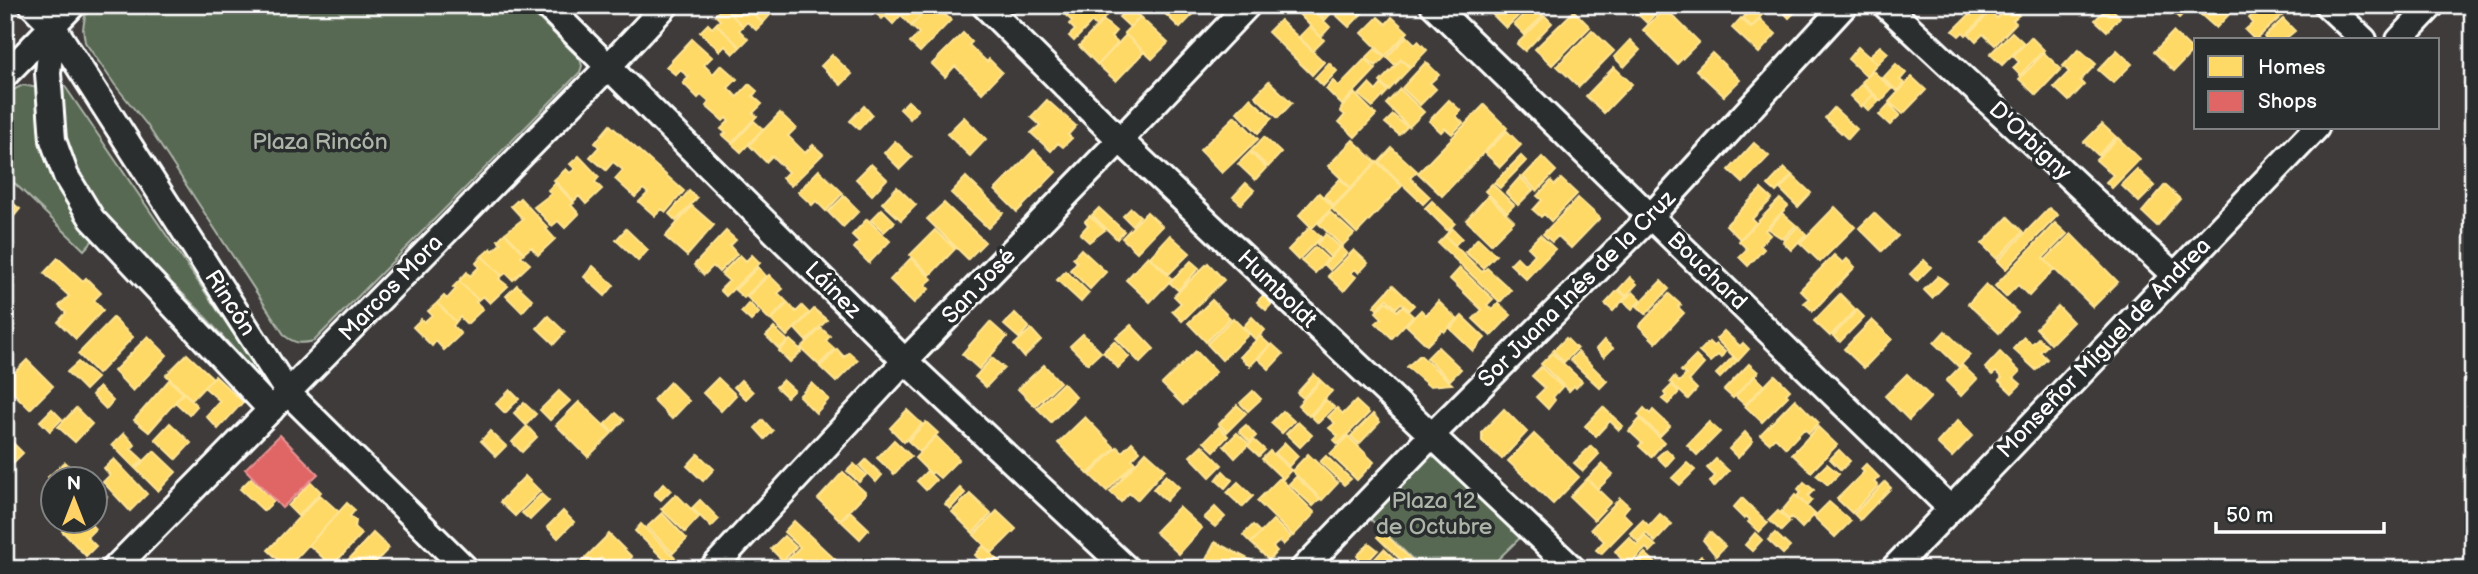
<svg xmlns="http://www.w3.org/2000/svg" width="2478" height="574" font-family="'Balsamiq Sans',sans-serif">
	<rect width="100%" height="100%" fill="#3e3b3a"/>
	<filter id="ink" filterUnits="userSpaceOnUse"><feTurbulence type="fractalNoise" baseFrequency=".0143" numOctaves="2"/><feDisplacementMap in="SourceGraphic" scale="14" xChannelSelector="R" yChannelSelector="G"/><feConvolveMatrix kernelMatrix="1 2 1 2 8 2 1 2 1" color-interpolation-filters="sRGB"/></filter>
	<g filter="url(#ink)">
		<!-- green -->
		<path fill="#596952" stroke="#acb4a8" stroke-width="2" d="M94,5H525L580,59L582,66L580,72L314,341C302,344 295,344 285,336L147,125L115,85L85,42L83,29L85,16Z
			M60,79L263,377L254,372L201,312L100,212L74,172L61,112Z
			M23,85L38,88L96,237L84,250L5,174V94Z
			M1431,448L1524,534L1488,569H1423L1366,515Z"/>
		<!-- homes -->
		<path fill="#ffd966" stroke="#ffe494" stroke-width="2" d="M725,5H744L763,23L756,30L747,22L743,26L723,7Z
			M744,5H763L771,14L763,23Z
			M879,5H928L929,7L911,26L901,15L893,24L885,16L882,19L873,11Z
			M1071,5H1112L1104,14L1106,16L1097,27L1092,22L1074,41L1069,36L1075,30L1069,24L1072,21L1063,13Z
			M1156,5H1202L1180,28Z
			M1300,5H1308L1330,27L1321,37L1295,10Z
			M1310,5H1329L1334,10L1325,20Z
			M1343,5H1370L1349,27L1335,14Z
			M1489,5H1518L1524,10L1506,28L1486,8Z
			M1533,5L1543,16L1524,34L1514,24Z
			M1628,5H1662V6L1647,23Z
			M1754,5H1770L1752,27L1743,18Z
			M1777,5H1802L1789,18Z
			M1979,5L1987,13L1966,35L1963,32L1959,36L1953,31Z
			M2009,5L2019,15L2013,20L2016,23L1995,45L1983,34L1976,41L1969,34L1990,12L1997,18Z
			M2173,5H2189L2190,6L2179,18L2170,9Z
			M2207,5H2238L2216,28L2199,13Z
			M2263,5H2276L2284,14L2255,40L2245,30L2253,23L2249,18Z
			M2109,6L2120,17L2107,31L2095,20Z
			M723,7L743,26L739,30L748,39L740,47L716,24L720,20L715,15Z
			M929,7L935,13L939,9L951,20L920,52L910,43L919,33L911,26Z
			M1129,7L1140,17L1130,27L1119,17Z
			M1665,8L1699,42L1677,64L1643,30Z
			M1574,11L1590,27L1552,65L1535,49Z
			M1545,16L1552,23L1525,51L1517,44Z
			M1140,17L1168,43L1152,59L1124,33Z
			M1378,17L1386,24L1392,17L1408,32L1385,56L1362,33Z
			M1741,18L1751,28L1760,19L1776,34L1759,53L1732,28Z
			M2283,19L2295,31L2284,40H2266L2264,37Z
			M1103,20L1116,31L1111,37L1118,43L1098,65L1079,46Z
			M1280,20L1324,62L1312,75L1268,32Z
			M708,24L712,28L716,24L740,47L733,54L725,46L720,51L700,32Z
			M1310,26L1324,40L1313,51L1299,37Z
			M1592,30L1614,51L1579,87L1557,66Z
			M2012,32L2024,43L2002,65L1990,54Z
			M2173,32L2193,51L2174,71L2154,52Z
			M963,33L972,42L969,45L987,62L989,59L1002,72L982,93L955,66L945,77L932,64Z
			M1126,35L1144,52L1116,81L1098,65Z
			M1407,36L1415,44L1418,41L1427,50L1411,67L1401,59L1395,65L1387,57Z
			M2031,37L2044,50L2020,75L2013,68L2019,62L2013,56Z
			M692,39L712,57L704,65L713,74L721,65L737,79L728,88L737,97L749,84L757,91L753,96L762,104L753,113L757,116L732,143L723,135L726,133L721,129L729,121L726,118L723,121L706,106L709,102L701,95L698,98L683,83L689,77L680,70L676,75L666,67Z
			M1630,40L1640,50L1624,67L1614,57Z
			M1880,46L1888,53L1877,64L1869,56Z
			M1858,47L1877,64L1866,76L1848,59Z
			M1375,49L1385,57L1376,66L1366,58Z
			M2079,49L2096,64L2080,81L2084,85L2069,101L2054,87L2069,72L2063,66Z
			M2117,50L2132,64L2113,83L2098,70Z
			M1712,53L1740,80L1724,96L1696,70Z
			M2044,53L2061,69L2036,95L2019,79Z
			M832,55L852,74L841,85L821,66Z
			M1365,59L1376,69L1342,105L1326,89L1333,81L1339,86Z
			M1401,60L1410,68L1389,90L1380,82Z
			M1426,62L1439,75L1430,83L1436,89L1420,105L1402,88Z
			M1329,63L1337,71L1323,86L1315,78Z
			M1896,64L1906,73L1900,80L1904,83L1897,91L1883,78Z
			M1614,67L1632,84L1604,113L1586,96Z
			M1873,71L1892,89L1881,101L1862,82Z
			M1912,77L1926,90L1903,114L1889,102Z
			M1269,81L1292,103L1278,118L1255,96Z
			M1369,84L1376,91L1381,85L1388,91L1373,107L1359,95Z
			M1862,84L1873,95L1861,107L1850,96Z
			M1400,89L1424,112L1409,127L1386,104Z
			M1355,94L1376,115L1355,137L1339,122L1345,115L1340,111L1342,107Z
			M1873,95L1879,101L1869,111L1863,105Z
			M1250,98L1272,118L1258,133L1237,112Z
			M1047,100L1076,126L1068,135L1072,138L1063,147L1058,143L1051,151L1031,133L1040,125L1031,117Z
			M1449,100L1461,111L1456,116L1463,123L1452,134L1445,128L1441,132L1429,121Z
			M908,101L918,110L910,119L900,109Z
			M1889,104L1900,115L1890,125L1879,115Z
			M1484,105L1507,128L1442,196L1418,173Z
			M864,106L872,115L859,129L850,121Z
			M1834,108L1857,129L1848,139L1825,118Z
			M780,113L796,128L788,136L805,153L813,145L823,154L791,186L782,178L788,172L772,156L766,162L749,145Z
			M1393,115L1407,127L1399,135L1385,123Z
			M1235,116L1258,139L1222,173L1200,150Z
			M964,117L986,139L970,156L947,134Z
			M754,121L763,129L741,152L732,144Z
			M2102,124L2116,137L2098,155L2084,142Z
			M610,125L684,191L666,212L662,209L655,216L639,202L648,193L643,189L635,197L615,179L623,170L613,162L606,170L590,157L599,147L595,143Z
			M1507,131L1521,145L1500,167L1485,153Z
			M1264,137L1281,153L1268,167L1251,151Z
			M2118,138L2140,159L2112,188L2106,182L2113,175L2096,160Z
			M1353,140L1376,162L1351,188L1328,166Z
			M895,141L912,157L900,169L884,153Z
			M1754,143L1769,156L1743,183L1729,170Z
			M1392,148L1417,171L1410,178L1430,197L1423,204L1379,162Z
			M1034,150L1056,172L1017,212L995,190Z
			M1250,152L1266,168L1255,180L1238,164Z
			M579,156L599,177L595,182L602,189L586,204L579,196L574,201L554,180L566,169L570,173L575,169L570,164Z
			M1521,156L1526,161L1500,188L1494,183Z
			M1542,157L1556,171L1537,191L1523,177Z
			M1377,162L1402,186L1357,233L1332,209Z
			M871,164L887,179L872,195L856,179Z
			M1784,168L1792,175L1776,192L1768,185Z
			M2137,169L2155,186L2139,202L2121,185Z
			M819,170L843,193L826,211L816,201L812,205L798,192Z
			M1793,176L1811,193L1798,207L1780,189Z
			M966,177L1003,213L988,228L951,193Z
			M1520,177L1533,190L1518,205L1506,193Z
			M1340,179L1350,189L1334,205L1324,196Z
			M1561,179L1577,194L1551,221L1544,214L1541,217L1533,210L1542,200L1537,196L1551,181L1555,185Z
			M555,183L574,203L571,205L579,214L565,228L558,221L552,226L534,207L551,194L548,190Z
			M1246,183L1254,190L1241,204L1233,197Z
			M1492,184L1514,205L1507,212L1485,191Z
			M2165,185L2180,199L2157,226L2142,212Z
			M897,187L916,205L901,220L882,203Z
			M1761,189L1772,199L1752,219L1756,223L1740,239L1726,225Z
			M689,191L697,198L676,221L669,214Z
			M1319,193L1333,207L1312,228L1299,215Z
			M844,196L859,211L843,227L828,212Z
			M1488,196L1514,221L1491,244L1466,220Z
			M5,197L20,209L10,221L5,216Z
			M520,198L548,228L546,229L555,239L538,255L531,247L524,253L505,233L523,219L511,206Z
			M1578,198L1600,218L1571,248L1558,236L1552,242L1543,234Z
			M1780,199L1788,206L1765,230L1770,235L1760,245L1764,249L1748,266L1739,257L1747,249L1739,241Z
			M1432,201L1455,223L1448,231L1425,208Z
			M944,203L985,242L968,259L927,219Z
			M692,206L714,225L687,256L665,237Z
			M1835,207L1855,227L1820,262L1800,243Z
			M1099,208L1124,231L1117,239L1092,215Z
			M1131,208L1140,216L1132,225L1123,216Z
			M2049,208L2058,215L2006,269L1998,261Z
			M882,209L895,222L884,232L871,220Z
			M1147,212L1162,226L1137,252L1122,238Z
			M1330,212L1354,234L1342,246L1319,224Z
			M1782,213L1796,225L1783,239L1768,229Z
			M1874,213L1898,236L1882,251L1859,228Z
			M1090,216L1105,230L1089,242L1080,234L1088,225L1085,221Z
			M2008,217L2023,232L1997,259L1982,244Z
			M867,219L890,241L869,263L854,248L859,242L852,235Z
			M2055,223L2067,234L2043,258L2054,269L2029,296L2018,285L2006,297L1995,286Z
			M1798,226L1806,234L1791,250L1783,242Z
			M1310,227L1321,237L1298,260L1288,250Z
			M1452,228L1462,238L1455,245L1445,236Z
			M626,229L648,250L638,261L616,240Z
			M935,230L955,249L930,275L910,255Z
			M726,231L736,240L730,246L737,254L719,272L713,266L704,275L694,265Z
			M505,233L524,253L521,256L530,264L513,280L506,273L502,276L482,256L491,248L493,251L501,243L498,240Z
			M1326,234L1340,247L1330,257L1317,244Z
			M2071,234L2118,282L2093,307L2045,260Z
			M1170,235L1190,253L1169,274L1150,257Z
			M1540,235L1555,249L1526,279L1510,264L1517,257L1525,265L1535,254L1528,247Z
			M1445,236L1482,272L1487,268L1511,290L1500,302L1438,243Z
			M1478,238L1496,255L1483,268L1465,252Z
			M1315,247L1328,259L1315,273L1301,261Z
			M1341,247L1347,253L1330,270L1324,264Z
			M1081,249L1106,272L1090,289L1070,270L1077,262L1073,258Z
			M1354,250L1368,263L1359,273L1355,269L1351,273L1356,277L1344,291L1328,276Z
			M740,255L746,261L752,255L760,263L726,296L720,290L729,281L721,274Z
			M1834,255L1843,263L1847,259L1855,267L1813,311L1804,303L1809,299L1800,290Z
			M482,256L502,276L499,279L508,286L490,303L483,296L478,300L459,281L467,272L470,276L479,267L476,263Z
			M1148,256L1172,279L1150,302L1126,280Z
			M58,258L83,281L86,278L101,293L94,300L103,310L76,339L58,322L66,313L59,306L69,296L44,273Z
			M911,258L932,279L925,285L929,289L914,303L890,280Z
			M1924,260L1931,267L1917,281L1910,274Z
			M1191,261L1199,268L1178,290L1170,283Z
			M1208,263L1224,280L1182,321L1172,311L1181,303L1174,296Z
			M593,266L614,285L605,296L584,277Z
			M758,267L766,276L744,298L735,290Z
			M1460,268L1493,299L1487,305L1492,310L1498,303L1511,315L1491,336L1473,319L1482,310L1450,279Z
			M1066,271L1089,293L1081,302L1057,280Z
			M769,275L783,289L778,293L787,302L770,320L747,297Z
			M1938,276L1947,283L1932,298L1924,290Z
			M1630,277L1637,284L1626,296L1619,289Z
			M459,281L478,300L476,302L483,309L467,324L460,317L456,322L437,303L444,296L447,299L456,289L453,287Z
			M1661,281L1669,289L1646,314L1637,306Z
			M1986,284L2018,313L1999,333L1968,304Z
			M517,285L533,300L522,312L506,296Z
			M1393,285L1414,305L1409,310L1401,303L1396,308L1387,299L1377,309L1374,306Z
			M1269,289L1278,297L1266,310L1257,302Z
			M1618,290L1626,297L1613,311L1605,304Z
			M1633,292L1641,300L1632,309L1623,301Z
			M1669,294L1681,305L1678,307L1684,313L1656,343L1639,326Z
			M1840,294L1856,310L1830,336L1814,321Z
			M1212,300L1230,318L1206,342L1188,323Z
			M1386,301L1397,311L1402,306L1413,316L1392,338L1376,323L1382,318L1376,312Z
			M1438,301L1457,319L1444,332L1442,330L1427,345L1406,325L1421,310L1426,315Z
			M437,303L456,322L453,326L461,334L444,350L436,341L432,346L413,327L421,319L424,322L432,315L428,311Z
			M749,303L759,313L751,321L741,312Z
			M788,303L796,312L802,306L809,313L787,336L771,320Z
			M2058,306L2073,322L2051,344L2036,328Z
			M814,309L827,320L806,341L795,329Z
			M1857,310L1864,317L1840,342L1833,336Z
			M1015,313L1029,327L1019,338L1004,325Z
			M548,316L565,332L554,344L537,328Z
			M1462,316L1485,338L1473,351L1450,329Z
			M1252,317L1265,330L1256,340L1243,327Z
			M113,318L133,337L98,374L78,354Z
			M1233,318L1249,334L1222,360L1207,344Z
			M1872,320L1892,339L1864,368L1844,349Z
			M990,322L1007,337L979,369L962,354Z
			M1131,325L1154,349L1140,363L1116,338Z
			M774,328L788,341L779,349L766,336Z
			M821,328L830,336L826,341L835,349L819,365L801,348Z
			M1031,329L1041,340L1024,357L1014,345Z
			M1724,331L1740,346L1743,343L1749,349L1738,361L1716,339Z
			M1945,331L1970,355L1959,367L1934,343Z
			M1083,334L1101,352L1088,364L1070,346Z
			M148,336L167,355L133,391L114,371Z
			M1260,336L1270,345L1250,366L1240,357Z
			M2024,337L2032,344L2038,338L2047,346L2040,352L2047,359L2036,370L2013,349Z
			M1566,338L1577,349L1564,362L1553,351Z
			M790,340L802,351L790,362L779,351Z
			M1604,340L1613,348L1604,357L1596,349Z
			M1114,341L1129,357L1118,368L1103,352Z
			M1709,342L1713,346L1716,344L1725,352L1721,358L1718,355L1710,362L1699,352Z
			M1272,344L1283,354L1269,369L1258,359Z
			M1438,347L1461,369L1450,380L1427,358Z
			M837,349L844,357L849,352L858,360L836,382L820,367Z
			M1196,351L1216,372L1183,405L1162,384Z
			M1578,352L1607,381L1600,388L1570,360Z
			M2000,352L2020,372L2014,378L2021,384L2012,393L1999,381L2002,378L1996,372L1992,375L1985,368Z
			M1552,353L1582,381L1576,388L1574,386L1569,391L1541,364Z
			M187,354L213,378L192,400L166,375Z
			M1420,355L1452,384L1429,386L1407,367Z
			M1696,356L1704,364L1689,381L1697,389L1688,399L1670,382L1674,377L1679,382L1686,375L1681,371Z
			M1733,357L1737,361L1720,378L1716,374Z
			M992,358L1004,368L986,387L975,377Z
			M27,360L53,386L30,409L5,385V382Z
			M78,362L97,378L85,390L67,372Z
			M1749,364L1758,372L1733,398L1724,390Z
			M1044,365L1060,382L1035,406L1018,389Z
			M1962,365L1977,379L1961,396L1946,381Z
			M1541,367L1562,387L1553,397L1555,400L1548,409L1536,397L1545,388L1532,376Z
			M1314,374L1320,380L1303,398L1297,393Z
			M1907,374L1931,397L1909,420L1885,396Z
			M1775,375L1790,390L1786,394L1788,396L1762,422L1745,406Z
			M215,376L243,402L218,429L206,416L220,401L204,387Z
			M1755,376L1764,385L1745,405L1735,396Z
			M718,378L736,395L721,411L703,393Z
			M169,380L183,393L149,432L134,420Z
			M741,380L753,392L746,399L734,387Z
			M783,380L794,390L787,397L776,387Z
			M1321,381L1332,391L1309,416L1298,405Z
			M670,382L689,401L672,419L653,400Z
			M812,383L829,399L816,413L799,396Z
			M1063,383L1076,397L1051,422L1037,408Z
			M1672,385L1679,392L1668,404L1662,399L1666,396L1664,393Z
			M99,387L113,401L106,409L92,395Z
			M510,390L519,399L505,413L496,404Z
			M559,391L570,401L550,420L540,410Z
			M1253,391L1261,399L1248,411L1240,403Z
			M184,393L197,406L189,415L175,402Z
			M1795,399L1819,423L1809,433L1804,429L1786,448L1775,437L1769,443L1760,435Z
			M1326,400L1334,407L1318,423L1311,416Z
			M1356,401L1369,413L1338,444L1334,440L1338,436L1329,428L1335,423L1328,417L1337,408L1343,414Z
			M579,402L612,433L588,457L556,425Z
			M524,403L536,414L526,425L514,413Z
			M1237,405L1246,413L1227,432L1219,424Z
			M1603,407L1623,426L1619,430L1610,421L1596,436L1585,426Z
			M76,408L92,424L75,442L58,427Z
			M1644,408L1650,414L1653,410L1670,426L1660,436L1638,415Z
			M52,409L62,419L50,431L40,421Z
			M1504,409L1527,432L1502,459L1482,441V432Z
			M907,410L922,424L904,442L890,428Z
			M1283,411L1294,421L1282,433L1271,423Z
			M616,413L624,420L613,432L605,424Z
			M1373,414L1380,422L1359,444L1351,436Z
			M1085,417L1115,448L1088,474L1058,443Z
			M1640,419L1664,442L1651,457L1639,446L1642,443L1629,431Z
			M763,420L773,431L765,439L755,428Z
			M1958,420L1973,435L1952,457L1937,443Z
			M926,422L938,433L920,452L908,441Z
			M1298,422L1312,435L1300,447L1286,434Z
			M1709,422L1720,432L1697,455L1687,445Z
			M170,423L191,443L176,459L155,439Z
			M1246,425L1256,436L1250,442L1239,431Z
			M527,426L537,437L522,452L512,442Z
			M1219,427L1228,436L1214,451L1204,442Z
			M1818,427L1837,445L1811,472L1792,454Z
			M490,431L506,446L496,456L481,441Z
			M1745,432L1753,441L1738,458L1729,449Z
			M124,433L135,445L131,449L143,460L135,468L112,445Z
			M1237,433L1249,444L1235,458L1224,446Z
			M1534,434L1579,477L1553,504L1508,461Z
			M5,435L23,453L5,471Z
			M936,436L959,459L940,478L933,472L931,474L915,458Z
			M1348,436L1374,462L1357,480L1330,454Z
			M894,440L911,456L894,474L877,458Z
			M1254,440L1265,450L1259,456L1248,446Z
			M1132,442L1140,451L1132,459L1135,462L1107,491L1090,475L1117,447L1122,452Z
			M1285,443L1298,456L1289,466L1275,453Z
			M1202,445L1222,465L1210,477L1190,456Z
			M1591,446L1599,454L1583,471L1574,463Z
			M1666,449L1674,457L1666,466L1657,457Z
			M1839,450L1850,461L1841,470L1830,459Z
			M154,451L176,472L158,491L136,469Z
			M1270,451L1291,470L1283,479L1262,459Z
			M1146,452L1165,469L1137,500L1129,493L1121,502L1110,492Z
			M698,454L714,469L703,481L687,466Z
			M1308,454L1338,483L1322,500L1292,471Z
			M1326,456L1351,479L1344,485L1320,462Z
			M114,459L147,494L130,511L103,482L110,475L104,468Z
			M1716,459L1729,471L1714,487L1710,482L1715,476L1707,468Z
			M866,460L882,475L876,482L860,466Z
			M65,462L73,470L63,480H52V482L48,477Z
			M1687,463L1695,470L1680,485L1672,478Z
			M854,464L866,475L859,482L847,471Z
			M1602,464L1613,474L1598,489L1587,479Z
			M1827,464L1839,474L1828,485L1816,475Z
			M1866,464L1879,477L1874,482L1878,486L1852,513L1837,499L1864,472L1861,469Z
			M927,471L936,480L926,490L917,481Z
			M1223,471L1232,480L1225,488L1216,480Z
			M843,472L866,493L840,520L818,499Z
			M1166,475L1179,487L1166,501L1153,489Z
			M525,476L540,491L515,516L500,502Z
			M1296,477L1320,499L1313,506L1289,484Z
			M251,478L274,501L264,511L240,489Z
			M1280,478L1315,513L1293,536L1257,501Z
			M1587,479L1611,502L1594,520L1570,497Z
			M311,482L321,492L298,516L288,506Z
			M1238,482L1253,496L1242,507L1227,493Z
			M1804,482L1814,490L1808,496L1812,500L1807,506L1797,496L1801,492L1798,489Z
			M1885,482L1891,488L1860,520L1854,514Z
			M664,483L671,490L661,500L654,494Z
			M94,485L107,497L94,510Z
			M960,488L965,493L950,509L945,504Z
			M541,494L549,501L530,520L522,513Z
			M676,494L699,517L685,532L661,509Z
			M970,494L991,514L973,533L952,512Z
			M320,495L339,512L287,568L268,550Z
			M1795,495L1815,514L1802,528L1791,517L1789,520L1781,512Z
			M1620,498L1629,506L1623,513L1632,522L1601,554L1596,550L1604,541L1591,529Z
			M1742,498L1768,523L1759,532L1748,522L1750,520L1746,516L1744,519L1733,508Z
			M700,500L719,519L711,527L692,508Z
			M1829,502L1851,521L1835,537L1814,517Z
			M347,503L355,510L350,516L356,521L355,528L362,534L332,566L309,545Z
			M1179,507L1202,528L1179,554L1155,532Z
			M1215,507L1225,517L1215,527L1204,518Z
			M563,511L574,522L558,538L547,527Z
			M850,511L869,529L860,539L841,521Z
			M997,511L1016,529L992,553L974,535Z
			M1778,511L1790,522L1781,531L1769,520Z
			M662,513L687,539L673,553L647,527Z
			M1660,514L1672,524L1655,542L1646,533L1638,542L1630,533L1643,520L1649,526Z
			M1273,520L1291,537L1283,545L1280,541L1273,547L1277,551L1269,560L1251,543Z
			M794,521L840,564L835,569H795L786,561L800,547L784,532Z
			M73,522H89L95,529L87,537L96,546L86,556L62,531Z
			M641,524L675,558L669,564L635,531Z
			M1253,525L1261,533L1251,543L1243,535Z
			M1383,532L1421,569H1410L1377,537Z
			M1710,532L1725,546L1716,556L1703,540Z
			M373,533L389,548L369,569H340Z
			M1755,533L1762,540L1752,551L1745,545Z
			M1775,533L1790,547L1783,554L1768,540Z
			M609,534L632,557L620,569H612L601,558L591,569H578L576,567Z
			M784,536L796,547L783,561L771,549Z
			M1645,536L1656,546L1650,552L1646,548L1632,562L1639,569H1629L1615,551L1629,537L1637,545Z
			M1215,542L1252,561L1248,569H1201Z
			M1369,543L1378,550L1365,564L1357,556Z
			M983,546L1000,562L994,569H989L975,555Z
			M1384,549L1398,562L1392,569H1375L1370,564Z
			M1645,553L1662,569H1640L1635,563Z
			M1701,556L1708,562L1704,566L1707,568L1692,569L1690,567Z"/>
		<!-- shops -->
		<path fill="#e06666" stroke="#e99494" stroke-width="2" d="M280,435L318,474L282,508L245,469Z"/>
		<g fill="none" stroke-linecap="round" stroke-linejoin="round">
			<defs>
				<path id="minor" d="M32,5L53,26L288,393L466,569
					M546,5L905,361L1127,569
					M984,5L1120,140L1573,569
					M1433,5L1950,508
					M1885,5L2175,276
					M2327,5L2364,40
					M53,26L48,73L53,140L66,176L92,219L271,410
					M2399,40L2432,5
					M5,75L73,5
					M114,569L609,66L666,5
					M712,569L905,361L1120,140L1248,5
					M1303,569L1431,436L1651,216L1845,5
					M1893,569L2316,128"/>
			</defs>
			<!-- minor casing -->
			<use href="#minor" stroke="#fff" stroke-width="30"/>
			<!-- minor -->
			<use href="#minor" stroke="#2a2d2e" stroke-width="24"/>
		</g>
	</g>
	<g text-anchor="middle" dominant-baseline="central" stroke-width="7" stroke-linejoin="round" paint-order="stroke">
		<!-- street labels -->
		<g font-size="23" fill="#fff" stroke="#2a2d2e">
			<text transform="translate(2030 141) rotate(43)">D'Orbigny</text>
			<text transform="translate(1707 271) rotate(44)">Bouchard</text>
			<text transform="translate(979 286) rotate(-46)">San José</text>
			<text transform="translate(391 288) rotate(-46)">Marcos Mora</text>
			<text transform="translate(1277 289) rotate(44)">Humboldt</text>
			<text transform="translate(1577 289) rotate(-45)">Sor Juana Inés de la Cruz</text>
			<text transform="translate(833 290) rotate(45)">Láinez</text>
			<text transform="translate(230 303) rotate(57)">Rincón</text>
			<text transform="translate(2104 348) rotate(-46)">Monseñor Miguel de Andrea</text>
		</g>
		<!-- park labels -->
		<g font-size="23" fill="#acb4a8" stroke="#2a2d2e">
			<text x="320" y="142">Plaza Rincón</text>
			<text x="1434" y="501">Plaza 12<tspan x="1434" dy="26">de Octubre</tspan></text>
		</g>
	</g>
	<!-- margin -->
	<rect width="2478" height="574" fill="none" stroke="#2a2d2e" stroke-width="28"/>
	<rect x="14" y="14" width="2450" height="546" fill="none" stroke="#fff" stroke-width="2.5" filter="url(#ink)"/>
	<!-- legend -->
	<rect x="2194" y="38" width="245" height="91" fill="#2a2d2e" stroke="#7f8182" stroke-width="2"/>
	<rect x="2208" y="56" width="35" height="21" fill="#ffd966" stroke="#7f8182" stroke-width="2"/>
	<text x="2258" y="74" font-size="21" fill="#ffffff">Homes</text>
	<rect x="2208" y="91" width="35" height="21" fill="#e06666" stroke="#7f8182" stroke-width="2"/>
	<text x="2258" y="108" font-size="21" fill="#ffffff">Shops</text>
	<!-- north arrow -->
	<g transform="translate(74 500)"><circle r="33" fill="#2a2d2e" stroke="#7f8182" stroke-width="2"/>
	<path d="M0-5L12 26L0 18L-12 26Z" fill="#ffd166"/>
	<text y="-10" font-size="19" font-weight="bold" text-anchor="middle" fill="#ffffff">N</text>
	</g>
	<!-- scale -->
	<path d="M2216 522v10h168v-10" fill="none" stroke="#ffffff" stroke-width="3.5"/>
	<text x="2226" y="522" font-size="21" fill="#ffffff" stroke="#2a2d2e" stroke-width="5" paint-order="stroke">50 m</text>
</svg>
